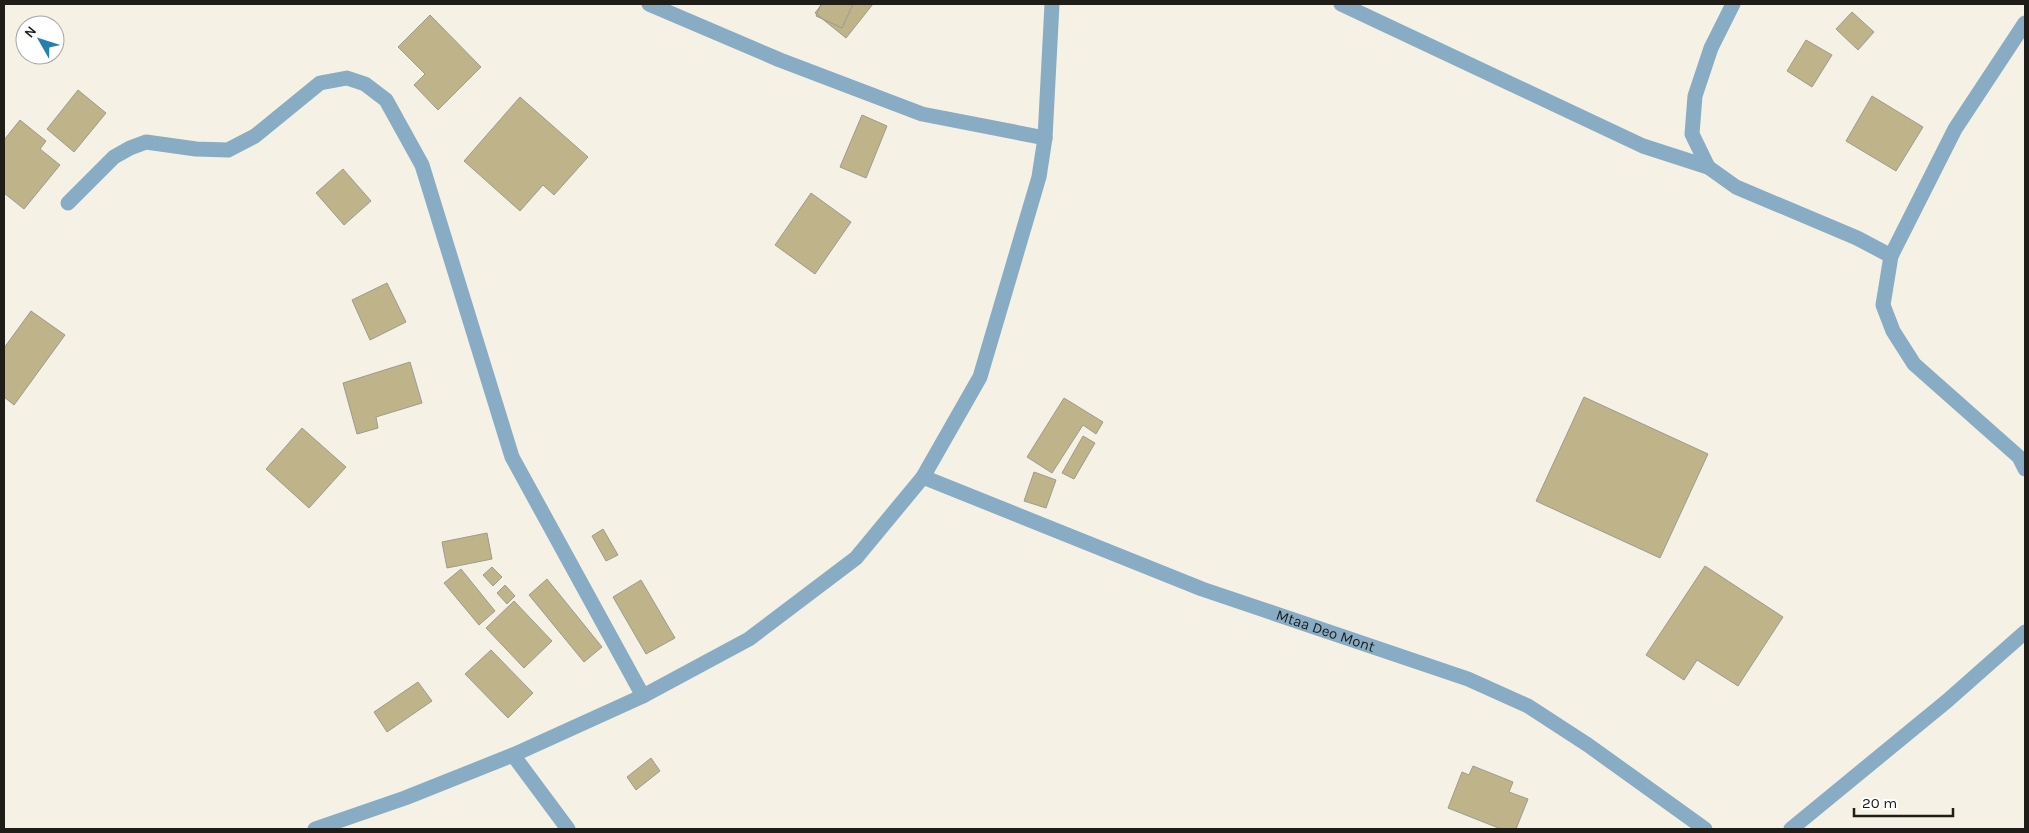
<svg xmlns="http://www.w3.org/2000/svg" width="2029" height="833" font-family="Karla,sans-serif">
	<rect width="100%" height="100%" fill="#f5f2e5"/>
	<!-- building -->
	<path fill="#beb389" stroke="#9e9b8f" d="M821,4H853L842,28L816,16Z
		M822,4H873L846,38L815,13Z
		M1852,12L1874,32L1858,50L1836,29Z
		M430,15L481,67L438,110L414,85L425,74L398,47Z
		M1806,40L1832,55L1812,87L1787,71Z
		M78,90L106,113L74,152L47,129Z
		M1872,96L1923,127L1896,171L1846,141Z
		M520,97L588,157L554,195L543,185L520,211L464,161Z
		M862,115L887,126L866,178L840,167Z
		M20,120L46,141L40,149L60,165L24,209L4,193V140Z
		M343,169L371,201L344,225L316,193Z
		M811,193L851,222L815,274L775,245Z
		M387,283L406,322L370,340L352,300Z
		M31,311L65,335L14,405L4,397V348Z
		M410,362L422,403L376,417L378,428L357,434L343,383Z
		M1584,397L1708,454L1660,558L1536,501Z
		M1064,398L1103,422L1096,434L1083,425L1052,473L1027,457Z
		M302,428L346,467L309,508L266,469Z
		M1083,436L1095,443L1074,479L1062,473Z
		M1034,472L1056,480L1046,508L1024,501Z
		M603,529L618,555L606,561L592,536Z
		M487,533L492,559L447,568L442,542Z
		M1705,566L1783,617L1738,686L1697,660L1684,680L1646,655Z
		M492,567L502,577L493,586L483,575Z
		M461,569L495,611L479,625L444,583Z
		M547,579L602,647L584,662L529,595Z
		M641,580L675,638L646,654L613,597Z
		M505,585L515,596L507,604L497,593Z
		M514,601L552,641L524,668L486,628Z
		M491,650L533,693L508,718L465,674Z
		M418,682L432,701L387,732L374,712Z
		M651,758L660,771L636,790L627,777Z
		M1473,766L1513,782L1509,792L1528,799L1516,829H1501L1448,808L1462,772L1469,775Z"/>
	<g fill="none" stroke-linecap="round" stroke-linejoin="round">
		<!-- minor -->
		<g stroke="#87acc4" stroke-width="15">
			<path d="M649,4L780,60L922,114L1045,138"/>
			<path d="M1341,4L1643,146L1708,167"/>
			<path d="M1733,4L1711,48L1695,96L1692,134L1708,167L1736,187L1857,238L1891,256"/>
			<path d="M2025,23L1955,129L1891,256L1883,305L1893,331L1914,364L2019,457L2025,469"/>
			<path d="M68,203L114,157L130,148L146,142L196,149L228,150L255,136L320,83L347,78L365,84L386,100L422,165L512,457L643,696"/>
			<path id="s1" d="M923,477L1202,589L1468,679L1528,706L1588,745L1705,829"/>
			<path d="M513,755L568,829"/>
			<path d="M1791,829L1947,701L2025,632"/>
		</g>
		<!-- tertiary -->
		<path stroke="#87acc4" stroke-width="15" d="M315,829L405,798L513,755L643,696L749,639L856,558L923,477L980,377L1039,177L1045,138L1052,4"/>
	</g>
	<g text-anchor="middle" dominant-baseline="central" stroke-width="4.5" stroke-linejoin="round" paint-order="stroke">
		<!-- street labels -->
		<g font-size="15" fill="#1e1d18" stroke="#fff">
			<text stroke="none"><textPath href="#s1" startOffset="431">Mtaa Deo Mont</textPath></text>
		</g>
	</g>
	<!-- border -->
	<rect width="2029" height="833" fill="none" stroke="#1e1d18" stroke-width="10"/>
	<!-- north arrow -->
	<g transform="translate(40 40) rotate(309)"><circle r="24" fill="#ffffff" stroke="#a5a5a3"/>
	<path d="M0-4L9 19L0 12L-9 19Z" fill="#277fae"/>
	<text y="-8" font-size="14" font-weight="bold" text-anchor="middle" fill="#1e1d18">N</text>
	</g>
	<!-- scale -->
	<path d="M1854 808v8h99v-8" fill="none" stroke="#1e1d18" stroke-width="2.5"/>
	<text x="1862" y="808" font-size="15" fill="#1e1d18" stroke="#ffffff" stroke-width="4" paint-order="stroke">20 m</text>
</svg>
